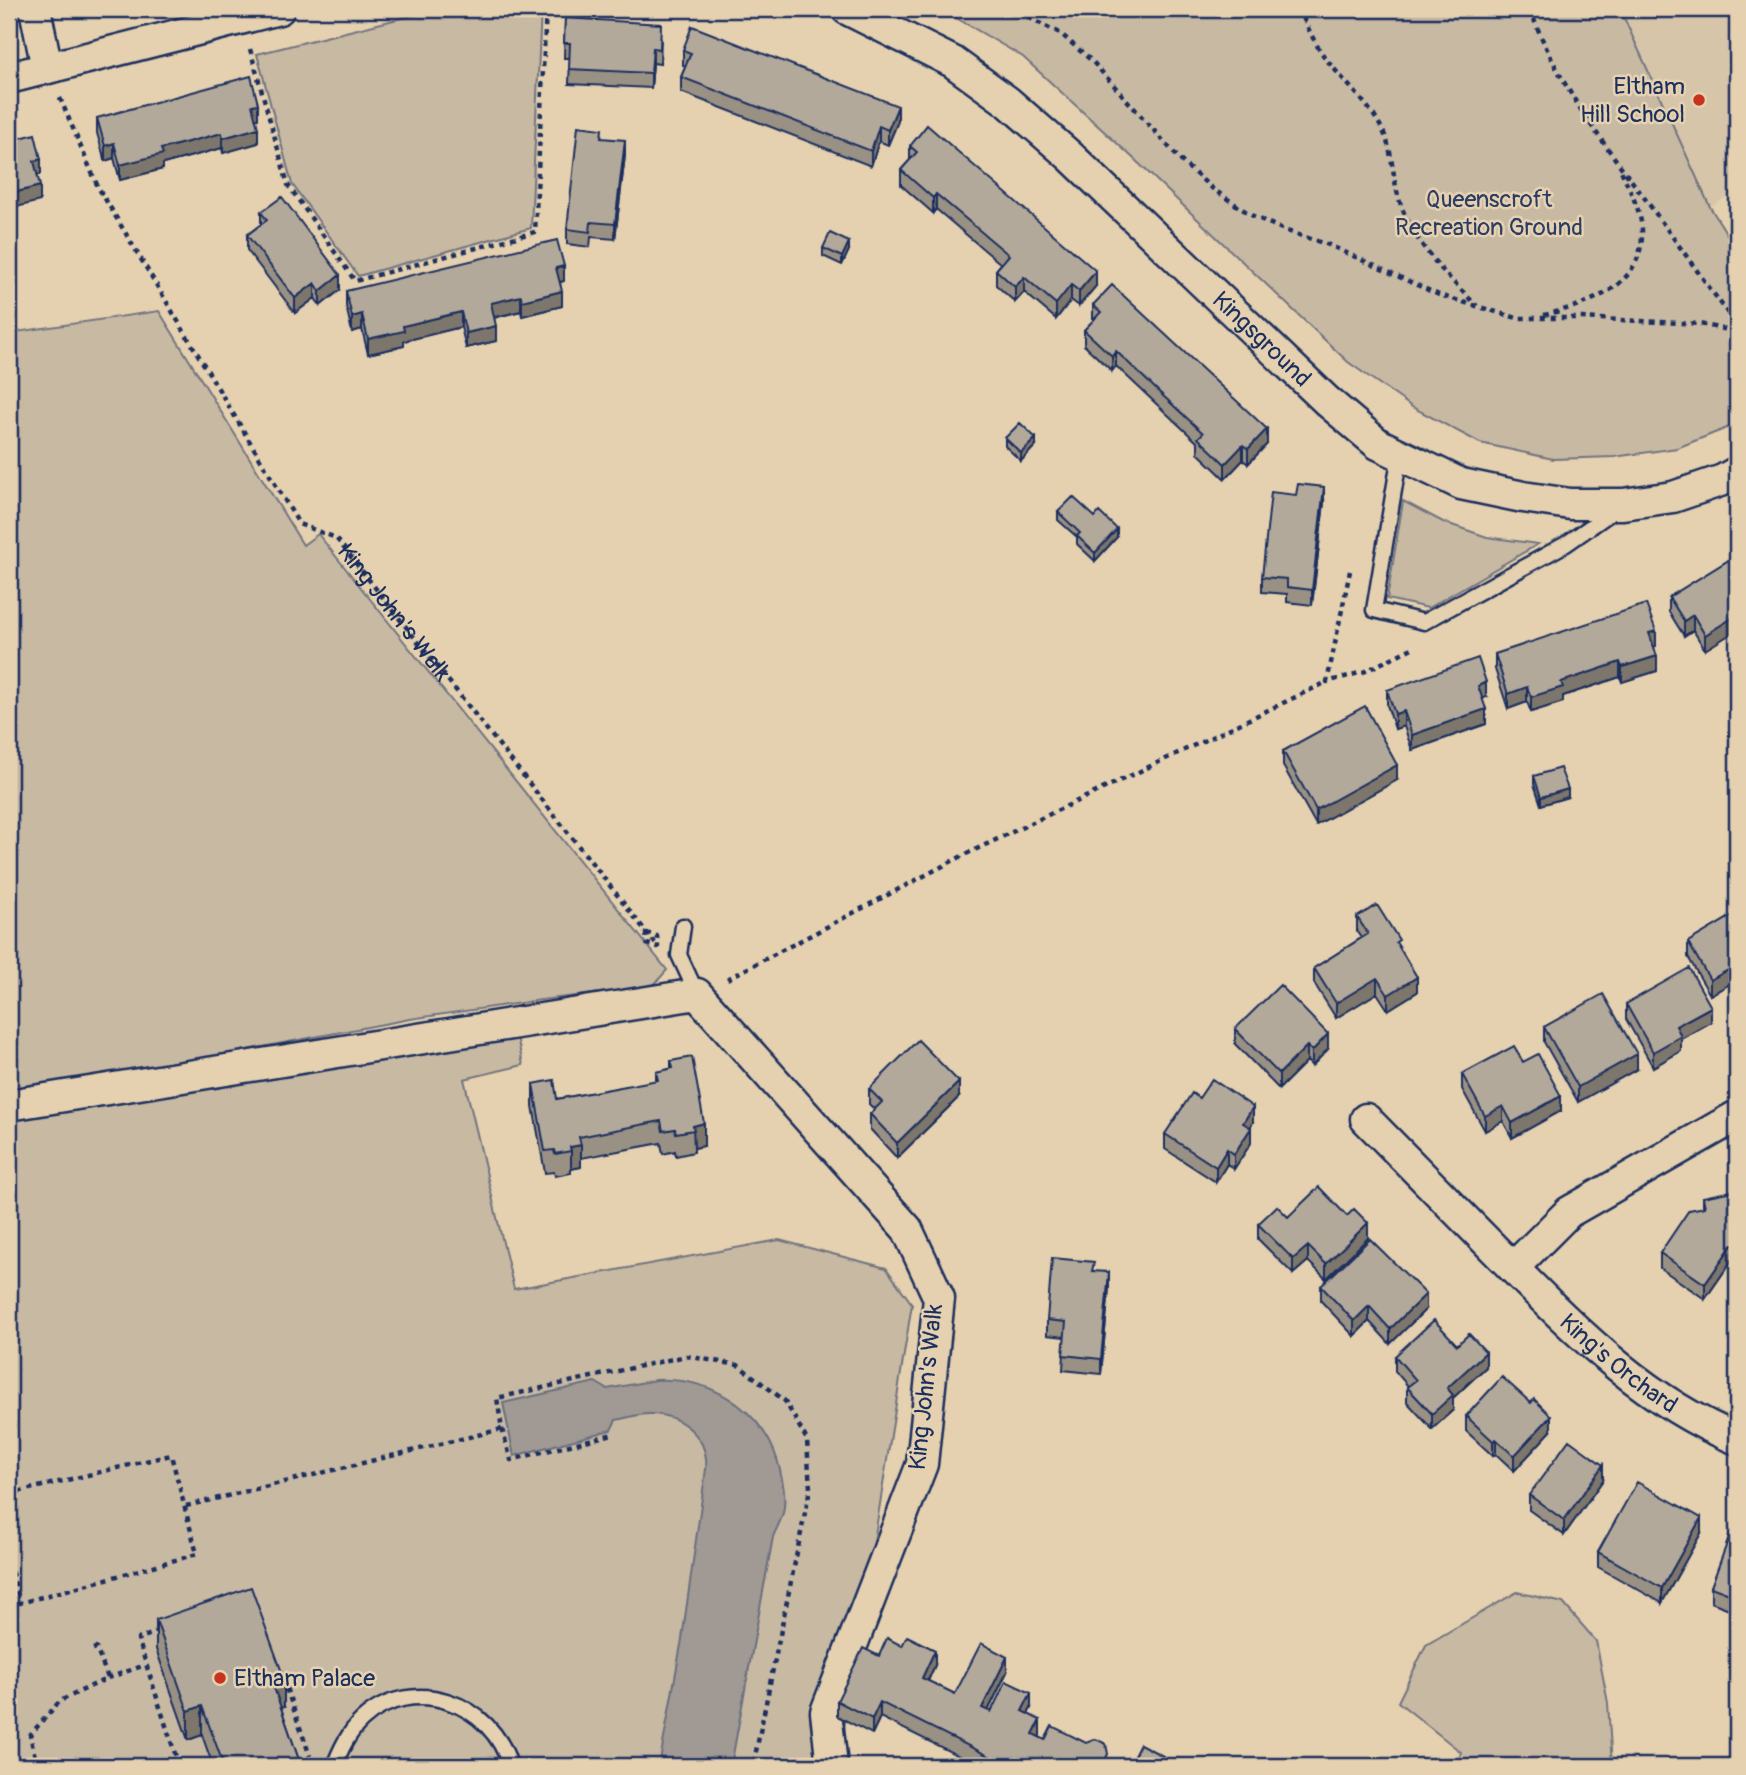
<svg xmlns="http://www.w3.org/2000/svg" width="1746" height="1775" font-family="Pangolin,sans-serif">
	<rect width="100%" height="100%" fill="#e5d1af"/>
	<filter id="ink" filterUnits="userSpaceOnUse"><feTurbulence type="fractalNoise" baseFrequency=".0143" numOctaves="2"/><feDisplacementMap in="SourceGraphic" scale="14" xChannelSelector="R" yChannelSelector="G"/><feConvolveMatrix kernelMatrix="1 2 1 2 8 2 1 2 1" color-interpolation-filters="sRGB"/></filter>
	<g filter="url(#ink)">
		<!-- built -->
		<path fill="#d6c5a9" d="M1620,9H1737V191L1710,207Z"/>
		<!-- green -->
		<path fill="#c8b9a3" stroke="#727480" stroke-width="2" d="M438,9H541L531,228L358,276L292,184L257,54Z
			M941,9H1620L1710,207L1737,250V424L1677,448L1614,457L1553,459L1480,443L1412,407L1348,362L1132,157L1023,57Z
			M159,311L303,545L318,534L667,970L652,987L541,1000L410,1019L251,1049L168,1069L9,1094V333Z
			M1403,501L1443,522L1487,537L1538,544L1428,608L1387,599Z
			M516,1032L523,1065L464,1079L514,1289L779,1240L886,1268L912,1304L838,1766H9V1119Z
			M1517,1592L1563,1603L1596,1641L1608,1703L1612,1766H1457L1461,1752L1398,1702L1426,1645Z"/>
		<!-- water -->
		<path fill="#a09994" stroke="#6b6f7e" stroke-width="2" d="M656,1380C716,1377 770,1415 781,1475C784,1487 786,1500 783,1513C781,1521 776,1529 773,1537L731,1766H659L682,1639L706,1469C709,1437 681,1414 649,1414C638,1414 626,1418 616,1420L611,1430L514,1456L503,1403L595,1382L607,1389Z"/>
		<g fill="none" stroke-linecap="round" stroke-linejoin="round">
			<defs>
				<path id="service" d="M1400,454L1374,610L1424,622L1566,544L1616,509
					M683,926L679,955L697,994
					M334,1766C341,1749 348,1733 362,1720C413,1673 493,1703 510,1766"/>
				<g id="minor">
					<path d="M35,9L47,68"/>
					<path id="s2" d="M847,9L953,62L1008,102L1070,156L1327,401L1378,444L1461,484L1523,497L1570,504H1623L1673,497L1723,480L1737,472"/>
					<path d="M9,78L279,9"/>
					<path d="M9,1105L697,994L907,1229L939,1298L922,1464L826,1712L832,1766"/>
					<path id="s3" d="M1366,1119C1412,1166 1459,1213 1505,1260C1575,1330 1644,1401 1737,1439"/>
					<path d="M1513,1268L1569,1212L1737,1116"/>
				</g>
			</defs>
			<!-- service casing -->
			<use href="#service" stroke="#1b2f5e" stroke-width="19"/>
			<!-- minor casing -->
			<use href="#minor" stroke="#1b2f5e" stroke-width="35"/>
			<!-- path -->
			<g stroke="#1b2f5e" stroke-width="4.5" stroke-dasharray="5 5" stroke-linecap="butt">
				<path d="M1010,9L1060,33L1093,62L1184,164L1213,189L1251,215L1284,230L1329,245L1439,295L1517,318H1582L1700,324L1737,332"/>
				<path d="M1299,9C1306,23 1312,38 1321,52C1339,78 1365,98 1381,127C1393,149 1392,175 1399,199C1412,242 1446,275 1477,306"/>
				<path d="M1530,9C1558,85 1598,136 1646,200C1676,242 1707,284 1737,326"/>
				<path d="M250,49L288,185L355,281L535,232L546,9"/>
				<path id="s1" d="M60,98L98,187L299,524L336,538L655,943"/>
				<path d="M1544,315C1589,304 1644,287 1642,230C1641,210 1628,187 1620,168"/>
				<path d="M1350,571L1327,682L1366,671L1414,647"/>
				<path d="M646,933L657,936L658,947L647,944Z"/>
				<path d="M727,979L964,855L1327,682"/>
				<path d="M502,1429L511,1460L613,1434"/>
				<path d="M9,1494L171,1455L197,1554L20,1603L9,1562"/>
				<path d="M186,1506L502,1429L497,1398L686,1356L738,1365L785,1401L807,1440L810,1489L753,1766"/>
				<path d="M159,1631L138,1639L179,1766"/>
				<path d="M93,1649L96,1648L108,1678"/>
				<path d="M283,1679L310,1756"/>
				<path d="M37,1766L30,1735L60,1701L108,1678L145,1665"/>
			</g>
			<!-- service -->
			<use href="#service" stroke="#e5d1af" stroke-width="14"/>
			<!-- minor -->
			<use href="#minor" stroke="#e5d1af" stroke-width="30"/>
		</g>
		<!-- wall -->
		<path fill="#9a9185" stroke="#1b2f5e" stroke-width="2" d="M565,18L661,39L660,64L653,63L651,88L569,84L570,58H564Z
			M683,50L898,121L888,145L879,141L871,166L681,92V77L686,66L683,65Z
			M97,118L258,119H256L258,143L223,153L222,148L163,164V169L120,180L114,158L105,161L97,133Z
			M602,138L625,155L615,239L591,237L590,247L567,244V229Z
			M910,146L1096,286L1079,306L1071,300L1056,319L1024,292L1015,302L996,285V270L1001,264L936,209L933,213L901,185V170L910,160Z
			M261,212L340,290L320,306L315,298L295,313L247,250V235L261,224Z
			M823,248L849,250L842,265L823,256Z
			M564,281L560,282L562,306L522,316L521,311L494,318L496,341L466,348L461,327L404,341V346L368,354L362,329L352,332L346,306V291Z
			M1093,305L1267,444L1248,464L1243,460L1225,479L1198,453V443L1116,366L1112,371L1084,345V330L1093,321Z
			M1005,438L1036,445L1021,461L1005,446Z
			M1324,502L1312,605L1287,602V594L1262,592V577Z
			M1058,512L1095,517L1117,537L1095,561L1077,544V537L1058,520Z
			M1737,555L1705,650L1693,630L1684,636L1669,612V597Z
			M1654,646L1657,671L1622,682L1620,677L1563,696V702L1531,712L1527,702L1508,709L1495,669V654L1656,646Z
			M1387,690L1486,697L1482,699L1486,724L1412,750L1404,726L1395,729L1387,705Z
			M1283,751L1397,780L1316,825L1283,766Z
			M1534,776L1568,797L1541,805L1534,784Z
			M1737,913V980L1710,995L1688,957V942Z
			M1357,917L1399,947L1417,992L1388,1010L1377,993L1336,1018L1314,983V968L1361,938L1357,932Z
			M1626,1004L1711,1022L1681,1039V1051L1653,1067L1626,1019Z
			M1544,1027L1637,1069L1578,1102L1544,1042Z
			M1235,1029L1328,1049L1312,1066L1307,1061L1279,1089L1235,1044Z
			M671,1061L704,1146L694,1148V1152L676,1156L675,1151L663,1154L661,1143L581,1158V1167L571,1169V1173L555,1176L554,1172L545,1173L533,1106V1084L557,1099L656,1081V1072L671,1069Z
			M1523,1062L1561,1111L1512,1138L1503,1121L1485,1131L1462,1089V1074Z
			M869,1089L959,1097L897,1158L870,1129V1114L875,1110L869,1104Z
			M1199,1098L1253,1122L1250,1127L1251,1143L1234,1169L1227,1164L1216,1182L1165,1149V1134Z
			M1703,1197L1732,1260L1705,1299L1660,1268V1253L1703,1208Z
			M1288,1217L1368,1238L1326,1279L1308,1261L1293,1274L1258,1239V1224Z
			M1094,1271L1109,1287L1101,1374L1063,1370L1065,1337L1047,1335V1320Z
			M1321,1286L1426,1309L1390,1344L1369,1321L1354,1336L1321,1301Z
			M1457,1345L1486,1367L1453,1398V1410L1432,1429L1407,1402V1387L1408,1386L1395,1371V1356Z
			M1466,1416L1551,1431L1514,1471L1496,1454L1493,1456L1466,1431Z
			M1603,1480L1564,1535L1529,1510V1495Z
			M1737,1525V1612L1711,1602V1587Z
			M1701,1533L1662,1603L1598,1567V1552Z
			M156,1620L284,1707L281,1708L301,1766H213L202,1735L188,1740L156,1649Z
			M935,1665L928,1681L955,1694L1007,1672L988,1711L991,1712L1031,1708L1028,1714L1040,1735L1039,1737L1045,1740L1108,1759L1123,1766H979L880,1717L872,1734L837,1716V1701Z"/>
		<!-- shaded-wall -->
		<path fill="#7d766c" stroke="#1b2f5e" stroke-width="2" d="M653,48V63L651,88V73Z
			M258,104V119L252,120V105Z
			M898,106V121L888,145V130Z
			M879,126V141L871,166V151Z
			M258,128V143L223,153V138Z
			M222,133V148L163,164V169L120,180V165L161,149Z
			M625,140V155L615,239V224Z
			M114,143V158L105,161V146Z
			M41,159V174L34,176V161Z
			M40,186V201L9,209V194Z
			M936,194V209L933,213V198Z
			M849,242V250L842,265V257Z
			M564,266V281L556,283V268Z
			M1096,271V286L1079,306V291Z
			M340,275V290L320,306V291Z
			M1024,277V292L1015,302V287Z
			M315,283V298L295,313V298Z
			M1071,285V300L1056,319V304Z
			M562,291V306L522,316V301Z
			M521,296V311L491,318V303Z
			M461,312V327L404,341V346L368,354V339L403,326Z
			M362,314V329L352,332V317Z
			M496,326V341L466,348V333Z
			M1116,351V366L1112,371V356Z
			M1267,429V444L1248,464V449Z
			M1036,438V445L1021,461V453Z
			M1243,445V460L1225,479V464Z
			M1324,487V502L1312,605V590Z
			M1117,529V537L1095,561V553Z
			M1737,608V630L1705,650V635Z
			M1693,615V630L1684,636V621Z
			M1656,631V646L1649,648V633Z
			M1657,656V671L1622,682V667Z
			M1620,662V677L1563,696V702L1531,712V697L1561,682Z
			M1486,682V697L1478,701V686Z
			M1527,687V702L1508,709V694Z
			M1486,709V724L1412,750V735Z
			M1404,711V726L1395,729V714Z
			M1397,765V780L1316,825V810Z
			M1568,789V797L1541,805V797Z
			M1737,965V980L1710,995V980Z
			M1417,977V992L1388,1010V995Z
			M1377,978V993L1336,1018V1003Z
			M1711,1007V1022L1681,1039V1051L1653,1067V1052L1676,1026Z
			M1328,1034V1049L1312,1066V1051Z
			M1307,1046V1061L1279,1089V1074Z
			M1637,1054V1069L1578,1102V1087Z
			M959,1082V1097L897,1158V1143Z
			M1561,1096V1111L1512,1138V1123Z
			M1503,1106V1121L1485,1131V1116Z
			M1253,1107V1122L1243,1138V1123Z
			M704,1123V1146L694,1148L693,1126Z
			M1251,1128V1143L1234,1169V1154Z
			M581,1145V1167L571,1169V1151L570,1147Z
			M1227,1149V1164L1216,1182V1167Z
			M1368,1223V1238L1326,1279V1264Z
			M1737,1244V1259L1732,1260L1705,1299V1284L1732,1245Z
			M1308,1246V1261L1293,1274V1259Z
			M1109,1272V1287L1101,1374V1359Z
			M1426,1294V1309L1390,1344V1329Z
			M1369,1306V1321L1354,1336V1321Z
			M1486,1352V1367L1453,1398V1410L1432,1429V1414L1447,1388Z
			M1551,1416V1431L1514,1471V1456Z
			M1496,1439V1454L1493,1456V1441Z
			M1603,1465V1480L1564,1535V1520Z
			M1701,1518V1533L1662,1603V1588Z
			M935,1650V1665L922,1693V1678Z
			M1007,1657V1672L982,1723V1708Z
			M284,1678V1707L272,1711V1682Z
			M1031,1693V1708L1022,1726V1711Z
			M880,1702V1717L872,1734V1719Z
			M202,1706V1735L188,1740V1711Z
			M1040,1720V1735L1033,1749V1734Z
			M1163,1756V1766H1158Z"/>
		<!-- building -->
		<path fill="#b3a99b" stroke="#1b2f5e" stroke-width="2" d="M565,18L661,24L660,49L653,48L651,73L569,69L570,43H564Z
			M692,26L898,106L888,130L879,126L871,151L681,77L691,53L683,50Z
			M251,76L258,104L252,105L258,128L223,138L222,133L161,149L163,154L120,165L114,143L105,146L97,118Z
			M927,125L1096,271L1079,291L1071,285L1056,304L1024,277L1015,287L996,270L1009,255L936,194L933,198L901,170L917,152L910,146Z
			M578,126L602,129L601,138L625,140L615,224L591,222L590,232L567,229Z
			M35,134L41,159L34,161L40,186L9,194V141Z
			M282,197L340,275L320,291L315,283L295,298L247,235L267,220L261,212Z
			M830,233L849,242L842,257L823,248Z
			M557,240L564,266L556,268L562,291L522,301L521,296L491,303L496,326L466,333L461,312L403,326L404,331L368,339L362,314L352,317L346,291Z
			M1112,285L1267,429L1248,449L1243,445L1225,464L1198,438L1203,433L1160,393L1116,351L1112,356L1084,330L1101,312L1093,305Z
			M1020,423L1036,438L1021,453L1005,438Z
			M1298,484L1324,487L1312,590L1287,587V579L1262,577L1271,492L1296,495Z
			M1073,497L1095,517L1099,512L1117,529L1095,553L1077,536L1080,533L1058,512Z
			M1737,555V608L1735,609L1737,615L1705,635L1693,615L1684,621L1669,597Z
			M1646,604L1656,631L1649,633L1657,656L1622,667L1620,662L1561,682L1563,687L1531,697L1527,687L1508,694L1495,654Z
			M1478,658L1486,682L1478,686L1486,709L1412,735L1404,711L1395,714L1387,690Z
			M1365,706L1397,765L1316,810L1283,751Z
			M1560,768L1568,789L1541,797L1534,776Z
			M1377,905L1399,940L1396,942L1417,977L1388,995L1377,978L1336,1003L1314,968L1368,934L1357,917Z
			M1737,913V965L1710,980L1688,942Z
			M1689,968L1711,1007L1676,1026L1681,1036L1653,1052L1626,1004Z
			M1280,985L1328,1034L1312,1051L1307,1046L1279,1074L1235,1029Z
			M1603,994L1637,1054L1578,1087L1544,1027Z
			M918,1040L959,1082L897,1143L870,1114L882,1102L869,1089Z
			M1514,1046L1523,1062L1538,1054L1561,1096L1512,1123L1503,1106L1485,1116L1462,1074Z
			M692,1057L704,1123L693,1126L694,1130L676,1133L675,1129L663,1131L661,1121L579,1137L581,1145L570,1147L571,1151L555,1154L554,1150L545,1151L533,1084L554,1080L557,1099L658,1080L656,1072L673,1068L671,1061Z
			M1212,1079L1253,1107L1243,1123L1251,1128L1234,1154L1227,1149L1216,1167L1165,1134L1192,1093L1199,1098Z
			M1319,1187L1347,1216L1354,1209L1368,1223L1326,1264L1308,1246L1293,1259L1258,1224L1277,1206L1288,1217Z
			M1737,1190V1244L1732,1245L1705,1284L1660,1253L1689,1210L1705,1207L1703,1197Z
			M1370,1239L1426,1294L1390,1329L1369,1306L1354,1321L1321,1286Z
			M1052,1258L1094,1262L1092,1271L1109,1272L1101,1359L1063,1355L1066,1322L1047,1320Z
			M1434,1320L1457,1345L1469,1334L1486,1352L1447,1388L1453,1395L1432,1414L1407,1387L1416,1380L1395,1356Z
			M1502,1377L1531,1403L1534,1399L1551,1416L1514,1456L1496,1439L1493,1441L1466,1416Z
			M1569,1440L1603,1465L1564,1520L1529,1495Z
			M1637,1482L1701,1518L1662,1588L1598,1552Z
			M1734,1524L1737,1525V1597L1711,1587Z
			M251,1587L284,1678L272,1682L301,1766H224L202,1706L188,1711L156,1620Z
			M907,1636L935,1650L922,1678L955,1694L981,1643L1007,1657L982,1708L991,1712L1006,1681L1031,1693L1022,1711L1040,1720L1033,1734L1045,1740L1052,1726L1086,1743L1096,1739L1106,1744L1108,1754L1106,1758L1123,1766H1009L880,1702L872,1719L837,1701L863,1648L879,1656L887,1638L902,1646Z
			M1140,1744L1163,1756L1158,1766H1129Z"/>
	</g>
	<!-- markers -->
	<g fill="#c8321e" stroke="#e5d1af" stroke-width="2.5">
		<circle cx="1699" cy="100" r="7"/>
		<circle cx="220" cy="1678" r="7"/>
	</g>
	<g text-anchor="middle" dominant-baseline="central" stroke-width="5" stroke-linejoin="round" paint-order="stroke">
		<!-- poi labels -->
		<g font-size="24" fill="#1b2f5e" stroke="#e5d1af" text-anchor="end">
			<text x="1685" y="86">Eltham<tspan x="1685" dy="28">Hill School</tspan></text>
			<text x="234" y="1678" text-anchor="start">Eltham Palace</text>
		</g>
		<!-- park labels -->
		<g font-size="24" fill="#2c3d65" stroke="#e5d1af">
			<text x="1489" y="199">Queenscroft<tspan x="1489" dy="28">Recreation Ground</tspan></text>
		</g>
		<!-- street labels -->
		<g font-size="24" fill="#1b2f5e" stroke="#e5d1af">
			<text stroke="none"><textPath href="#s2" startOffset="534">Kingsground</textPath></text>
			<text stroke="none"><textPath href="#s1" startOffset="623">King John's Walk</textPath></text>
			<text stroke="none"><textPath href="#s3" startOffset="352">King's Orchard</textPath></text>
			<text transform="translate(926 1387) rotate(-84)">King John's Walk</text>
		</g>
	</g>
	<!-- margin -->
	<rect width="1746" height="1775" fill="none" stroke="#e5d1af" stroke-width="35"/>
	<rect x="18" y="18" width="1711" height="1740" fill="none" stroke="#1b2f5e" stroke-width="2.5" filter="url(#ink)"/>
</svg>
